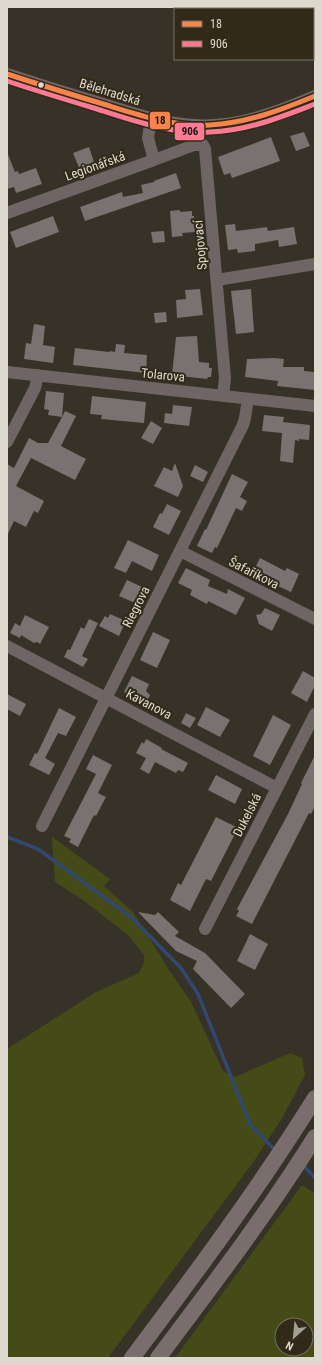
<svg xmlns="http://www.w3.org/2000/svg" width="322" height="1365" font-family="'Roboto Condensed',sans-serif">
	<rect width="100%" height="100%" fill="#363228"/>
	<!-- green -->
	<path fill="#454b16" fill-rule="evenodd" d="M52,837L110,879L104,886L133,912L169,970L191,1002L223,1071L235,1077L290,1053L302,1058L305,1075L281,1120L254,1161L108,1358H7V1049L96,992L139,973L144,962V955L128,935L83,900L55,882Z
		M302,1185L315,1193V1358H175ZM282,1325H306V1349H282Z"/>
	<g fill="none" stroke-linecap="round" stroke-linejoin="round">
		<!-- stream -->
		<path stroke="#314871" stroke-width="3.5" d="M7,837L38,849L131,917L181,968L198,994L250,1124L272,1147L277,1150
			M302,1164L315,1178"/>
	</g>
	<!-- building -->
	<path fill="#787270" d="M304,132L310,146L296,151L290,136Z
		M271,137L280,161L232,178L230,173L224,175L218,157Z
		M89,147L95,165L80,170L73,153Z
		M7,152L15,172L18,171L19,174L36,168L42,184L16,193L14,187L7,189Z
		M176,173L181,188L85,221L80,207L122,192L123,197L143,193L141,185L154,182V181Z
		M180,210V212L192,211V216H194L195,232L182,233L183,236L172,237L170,211Z
		M53,216L59,232L16,248L10,232Z
		M235,224L236,231L267,227L268,231L294,227L297,244L279,247L278,240L255,244V251L238,253L237,249L228,250L225,225Z
		M164,231L165,242L153,243L151,232Z
		M200,289L203,315L177,318L176,300L186,299L185,290Z
		M251,289L254,332L236,334L231,291Z
		M166,312L167,322L155,323L154,313Z
		M34,324L45,326L43,345L55,347L53,363L24,359L26,343L31,344Z
		M197,336L199,362L209,363V368H212L211,377H208L207,379L172,375L176,337Z
		M116,344L125,345L124,353L147,355L146,373L73,365L75,348L109,352L110,351L115,352Z
		M274,358L284,359L283,367H304V371L315,372V390L277,386L278,381L245,377L247,359Z
		M46,391L64,393L62,417L65,411L76,416L61,446L86,459L75,480L31,458L16,486L44,501L38,513L34,511L26,527L14,521L7,536V464L14,468L29,438L38,443H48L62,417L48,415L49,410L44,409Z
		M92,396L146,402L144,423L101,419L102,415L90,414Z
		M173,405L192,407L189,426L164,423L165,413L172,414Z
		M264,415L284,417L283,422L310,425L309,440L299,439V441L295,440L293,463L280,461L282,433L262,431Z
		M151,421L162,428L153,444L141,438Z
		M175,463L183,486L178,497L154,486L164,467L172,471Z
		M195,465L208,472L203,482L190,476Z
		M232,474L248,482L240,497L247,501L242,511L236,508L217,548L215,547L212,553L197,546L205,529L206,530Z
		M167,504L181,511L169,535L153,527L160,513L162,514Z
		M128,540L159,555L152,571L132,561L126,573L114,568Z
		M260,558L285,571L287,568L299,574L291,592L252,574Z
		M186,568L210,580L208,586L227,594L228,589L245,598L236,615L208,601L207,604L190,595L192,590L178,583Z
		M127,580L142,587L135,603L119,596Z
		M265,608L280,615L272,631L259,624L256,615L261,614Z
		M110,614L126,621L119,636L99,626L105,616L108,618Z
		M25,615L49,627L40,644L37,642L34,643L21,635L20,638L10,633L15,623L20,626Z
		M89,619L98,623L82,656L88,659L83,667L64,657L68,649L70,650L81,627L84,629Z
		M153,632L170,640L157,668L140,660Z
		M303,671L315,678V685L307,702L291,693Z
		M132,676L149,684L146,691L150,695L146,704L124,692Z
		M7,694L26,704L20,716L7,709Z
		M206,707L230,720L220,737L197,725Z
		M59,708L76,717L66,736L58,733L45,758L55,764L49,775L29,765L35,753L37,754Z
		M186,713L196,718L190,728L181,723Z
		M273,715L291,725L270,765L253,756Z
		M146,739L162,748L161,749L188,763L183,772L178,770L176,773L155,762L149,774L140,769L146,758L136,753L142,742L144,744Z
		M93,755L112,765L98,793L106,797L96,816L94,815L78,847L69,842L71,839L64,836L96,774L86,769Z
		M315,755V806L311,814L309,813L252,924L236,916L239,911L237,909L288,814L302,784L301,783Z
		M216,775L242,789L235,804L208,790Z
		M216,817L238,828L211,881L206,879L190,911L170,900L178,883L181,885Z
		M138,912L155,915L158,912L179,932L175,936L205,953L245,994L231,1008L193,969L197,961L176,951Z
		M250,934L268,944L255,970L237,961Z"/>
	<g fill="none" stroke-linecap="round" stroke-linejoin="round">
		<!-- minor -->
		<path stroke="#6f6564" stroke-width="12" d="M7,74C38,84 69,94 100,103C141,116 182,130 225,124C257,120 286,108 315,96
			M154,160L194,145H203L205,149L225,378L223,396
			M7,213L154,160L148,138L151,119
			M217,280L315,264
			M7,372L315,406
			M7,442L35,388L38,375
			M180,551L315,619
			M7,646L277,788
			M42,826L243,425L245,418L248,399
			M205,929L315,714"/>
		<!-- major -->
		<path stroke="#796e6b" stroke-width="16" d="M132,1358C196,1273 259,1188 315,1098
			M158,1358C212,1286 267,1214 315,1137"/>
		<defs>
			<path id="bus-1" d="M7,74C38,84 69,94 100,103C136,114 172,127 210,125C247,123 281,110 315,96"/>
			<path id="bus-2" d="M7,81C37,91 67,100 97,109C134,121 171,134 210,132C247,131 281,117 315,104"/>
		</defs>
		<!-- bus-1 casing -->
		<use href="#bus-1" stroke="#322a19" stroke-width="8"/>
		<!-- bus-2 casing -->
		<use href="#bus-2" stroke="#322a19" stroke-width="8"/>
		<!-- bus-1 -->
		<use href="#bus-1" stroke="#f8844c" stroke-width="5"/>
		<!-- bus-2 -->
		<use href="#bus-2" stroke="#fe7a93" stroke-width="5"/>
	</g>
	<!-- markers -->
	<circle fill="#ded9ce" stroke="#322a19" stroke-width="1.5" cx="41" cy="85" r="3.5"/>
	<g text-anchor="middle" dominant-baseline="central" stroke-width="4" stroke-linejoin="round" paint-order="stroke">
		<!-- street labels -->
		<g font-size="13" fill="#ded9ce" stroke="#322a19">
			<text transform="translate(110 92) rotate(17)">Bělehradská</text>
			<text transform="translate(95 166) rotate(-20)">Legionářská</text>
			<text transform="translate(200 245) rotate(-95)">Spojovací</text>
			<text transform="translate(163 375) rotate(6)">Tolarova</text>
			<text transform="translate(254 573) rotate(27)">Šafaříkova</text>
			<text transform="translate(136 607) rotate(-63)">Riegrova</text>
			<text transform="translate(149 704) rotate(28)">Kavanova</text>
			<text transform="translate(247 815) rotate(-63)">Dukelská</text>
		</g>
	</g>
	<g stroke="#322a19" stroke-width="1.5">
		<rect x="149" y="111" width="22" height="19" rx="4" fill="#f8844c"/>
		<rect x="174" y="122" width="31" height="19" rx="4" fill="#fe7a93"/>
	</g>
	<g font-size="11" text-anchor="middle" font-weight="bold" fill="#111">
		<text x="160" y="124">18</text>
		<text x="190" y="135">906</text>
	</g>
	<!-- border -->
	<rect width="322" height="1365" fill="none" stroke="#ded9ce" stroke-width="16"/>
	<!-- legend -->
	<rect x="174" y="8" width="140" height="52" fill="#322a19" stroke="#777061"/>
	<rect x="182" y="21" width="20" height="6" fill="#f8844c" stroke="#777061"/>
	<text x="210" y="28" font-size="12" fill="#ded9ce">18</text>
	<rect x="182" y="41" width="20" height="6" fill="#fe7a93" stroke="#777061"/>
	<text x="210" y="48" font-size="12" fill="#ded9ce">906</text>
	<!-- north arrow -->
	<g transform="translate(294 1337) rotate(207)"><circle r="19" fill="#322a19" stroke="#777061"/>
	<path d="M0-3L7 15L0 10L-7 15Z" fill="#a39f94"/>
	<text y="-6" font-size="11" font-weight="bold" text-anchor="middle" fill="#ded9ce">N</text>
	</g>
</svg>
